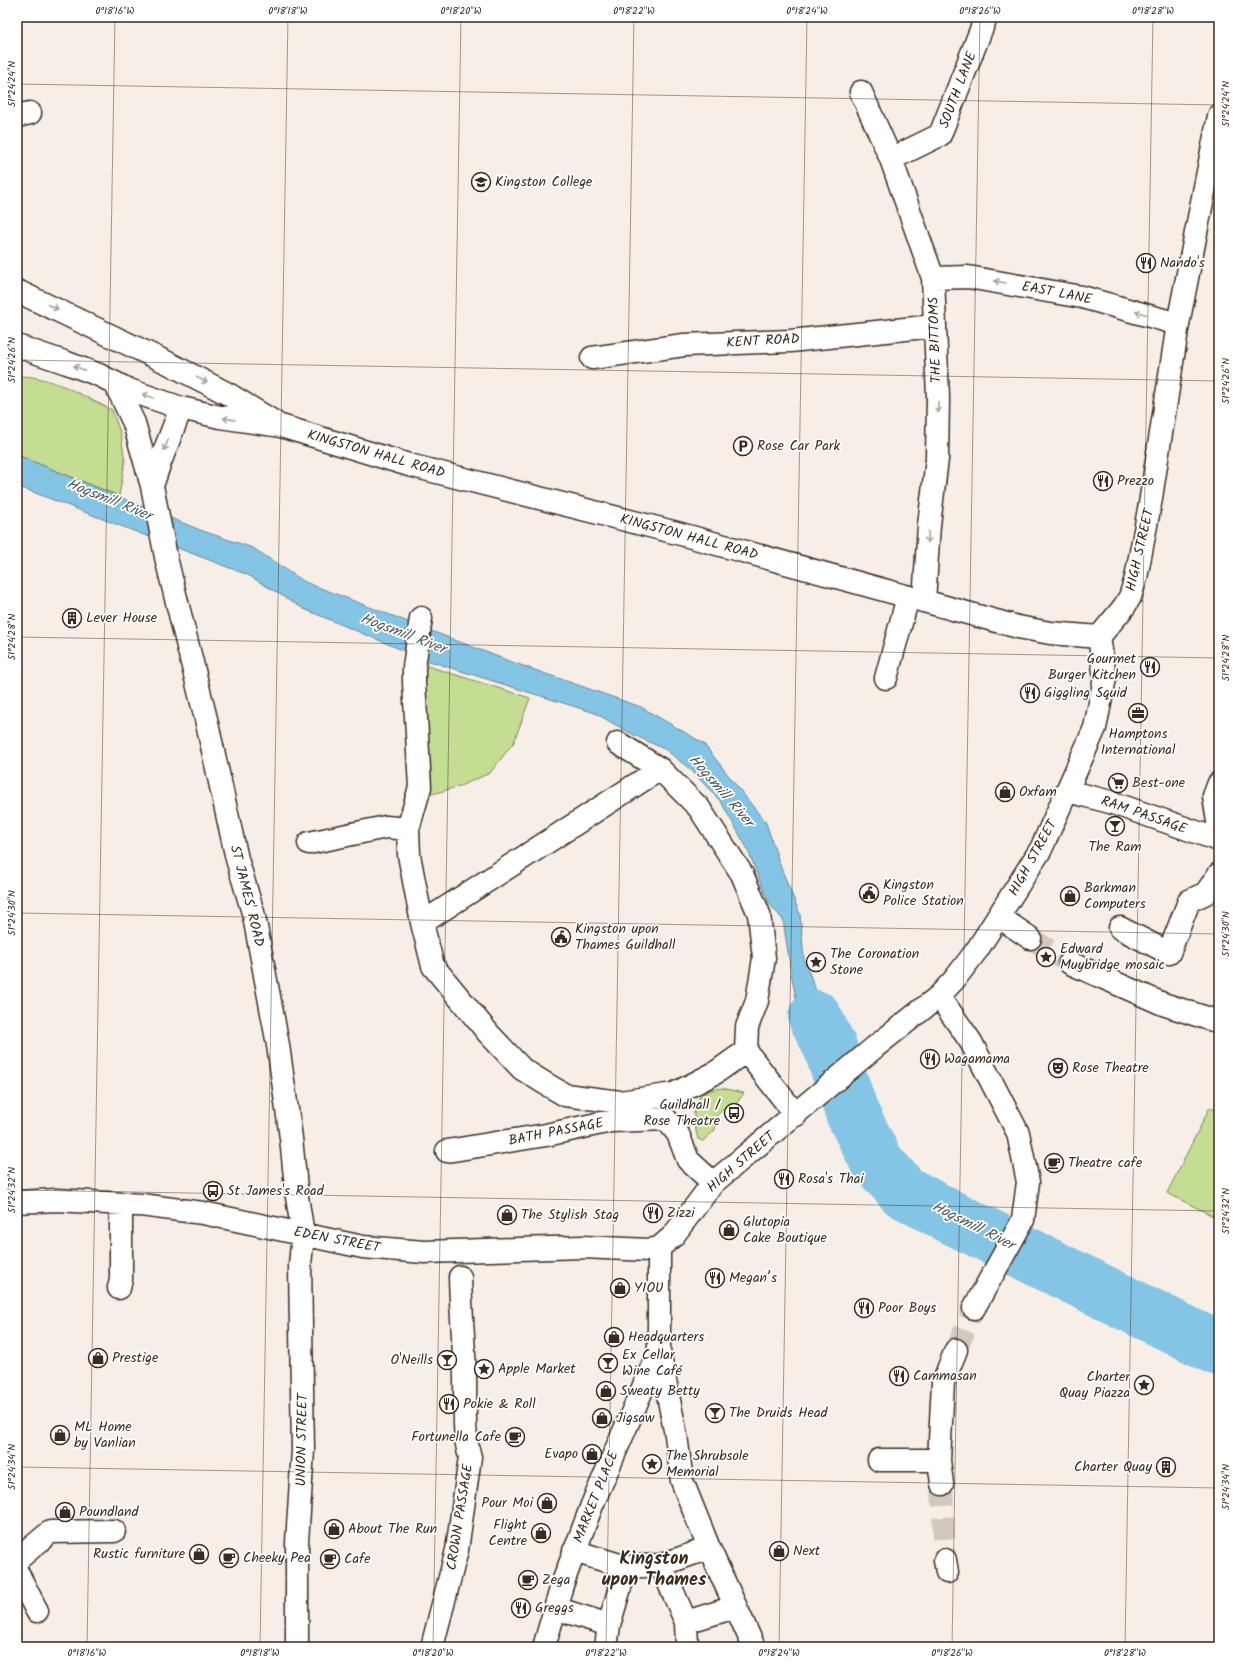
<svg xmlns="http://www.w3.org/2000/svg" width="1236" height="1664" font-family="Kalam,sans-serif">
	<rect width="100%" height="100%" fill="#f7efe7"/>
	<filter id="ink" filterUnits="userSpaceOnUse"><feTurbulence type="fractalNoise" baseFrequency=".025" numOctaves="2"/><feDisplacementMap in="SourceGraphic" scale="8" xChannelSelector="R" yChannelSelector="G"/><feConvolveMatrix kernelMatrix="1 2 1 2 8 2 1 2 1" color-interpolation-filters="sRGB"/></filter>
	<g filter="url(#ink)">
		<!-- green -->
		<path fill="#c5dd93" stroke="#808458" d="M17,376C50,375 83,396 112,410L121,435L125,462L119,496L17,455Z
			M424,665L530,698L514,742L490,773L460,786L429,795L425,765Z
			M722,1088L744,1093L734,1107H726L716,1116L715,1130L703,1141L698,1139C691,1113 690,1091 722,1088Z
			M1210,1107L1219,1112V1219L1167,1193Z"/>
		<!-- water -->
		<path fill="#84c5e5" stroke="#678795" d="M17,455L200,530L253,548L305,582L509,661L641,707L703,743L766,823L781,868L800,914L804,959L829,1025L810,1044L801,1020L792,979L783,920L769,903L747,848L721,802L691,770L666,750L628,732L595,713L426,660L304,609L248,575L17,486Z
			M858,1104L905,1172L999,1215L981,1249L888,1199L866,1180L836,1121Z
			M1036,1229L1219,1325V1368L1016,1265Z"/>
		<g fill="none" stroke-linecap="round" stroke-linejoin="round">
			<!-- river -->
			<path stroke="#84c5e5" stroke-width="54" d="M815,1017L830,1047L852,1113L877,1162L904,1192L949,1216L1219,1349"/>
			<!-- minor-tunnel -->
			<path stroke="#d1c8bf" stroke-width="22" stroke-dasharray="22 11" stroke-linecap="butt" d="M1030,938L1070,963
				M956,1350L974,1308
				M942,1484L945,1560"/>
			<defs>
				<path id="minor" d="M861,92L891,159L933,278L938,398L937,459L929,525L924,601
					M17,116L30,113
					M891,159L940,135L986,17
					M933,278L968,277L1082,297L1178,324
					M592,358L684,345L790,341L934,326
					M115,383L134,423L152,486L167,562L206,719L237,859L254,916L278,1045L291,1138L297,1197L303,1234L300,1265L303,1450L297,1542V1647
					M152,486L159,465L181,408
					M421,618L414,667V682L420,787L408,829L409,855L422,923L433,966L489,1034L522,1069L546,1084L565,1095L620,1102L674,1094L715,1073L746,1051
					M886,678L908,597
					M618,743L660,769L699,808L742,874L759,914L764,958L757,1001L747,1027L746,1051L796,1115
					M1219,783L1214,796L1219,828
					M1068,791L1110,802L1219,840
					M309,843L386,827L408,829
					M999,917L1030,938
					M422,923L660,769
					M1120,928L1169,953L1189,901L1206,893L1219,874
					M1070,963L1163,1004L1219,1022
					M939,996L971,1042L1018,1133L1028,1182L1023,1220L974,1308
					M447,1151L546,1135L611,1121L666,1119L678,1134L688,1160L713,1183
					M17,1202L57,1200L141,1205L203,1213L363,1247L424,1252L582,1247L649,1250L659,1248L673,1236L713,1183L875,1047L939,996L954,980L977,950L1041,849L1095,728L1105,678L1099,637
					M659,1248V1351L676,1435L682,1481L709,1548L754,1647
					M119,1288L121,1279V1204
					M879,1460H939
					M942,1484L939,1460L943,1382L956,1350
					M574,1551L626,1567L661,1565L709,1548
					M17,1560L50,1532L114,1531
					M945,1560L947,1572
					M661,1565L686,1622L687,1647
					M17,1572L37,1611
					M555,1608L609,1625
					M686,1622L735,1607
					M432,1647L457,1550L470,1457C462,1431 466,1405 465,1378C464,1344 461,1311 460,1277
					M544,1647L562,1585L592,1505L659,1351
					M606,1647L609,1625L626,1567"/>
				<path id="major" d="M17,291L168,363L228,394L274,422
					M17,346L67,363L99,375L129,390L181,408L220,417L281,426L409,465L677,533L1018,627L1050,633L1099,637L1124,607L1130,597L1136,578L1150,504L1178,324L1219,116"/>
			</defs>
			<!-- minor casing -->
			<use href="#minor" stroke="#3b2a1e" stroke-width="25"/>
			<!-- major casing -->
			<use href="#major" stroke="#3b2a1e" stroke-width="25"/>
			<!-- minor -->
			<use href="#minor" stroke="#fff" stroke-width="22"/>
			<!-- major -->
			<use href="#major" stroke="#fff" stroke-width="22"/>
		</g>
		<!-- one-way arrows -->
		<defs><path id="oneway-shaft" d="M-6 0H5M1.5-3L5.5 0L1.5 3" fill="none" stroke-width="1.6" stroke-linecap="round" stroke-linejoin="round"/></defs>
		<g stroke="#a79f9a">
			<use href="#oneway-shaft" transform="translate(1000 282) rotate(-170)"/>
			<use href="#oneway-shaft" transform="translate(53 307) rotate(24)"/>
			<use href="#oneway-shaft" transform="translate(1141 313) rotate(-165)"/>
			<use href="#oneway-shaft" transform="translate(79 368) rotate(-159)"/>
			<use href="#oneway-shaft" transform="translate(202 380) rotate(27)"/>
			<use href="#oneway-shaft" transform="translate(148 396) rotate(-160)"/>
			<use href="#oneway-shaft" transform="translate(938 407) rotate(91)"/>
			<use href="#oneway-shaft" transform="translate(229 419) rotate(-172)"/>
			<use href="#oneway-shaft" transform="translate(166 445) rotate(112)"/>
			<use href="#oneway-shaft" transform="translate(928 537) rotate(94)"/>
		</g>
	</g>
	<!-- ticks -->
	<path fill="none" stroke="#3b2a1e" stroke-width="1" stroke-opacity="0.45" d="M17,84L1219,105M17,360L1219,381M17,637L1219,658M17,913L1219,934M17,1190L1219,1211M17,1467L1219,1488M87,1647L115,17M260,1647L288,17M433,1647L461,17M606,1647L634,17M779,1647L807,17M952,1647L980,17M1125,1647L1153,17"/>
	<!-- icons -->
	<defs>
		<symbol id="university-ring" viewBox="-11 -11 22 22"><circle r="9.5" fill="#fff" stroke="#3b2a1e" stroke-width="1.5"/><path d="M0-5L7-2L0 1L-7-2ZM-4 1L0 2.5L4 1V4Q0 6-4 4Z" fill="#3b2a1e"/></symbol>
		<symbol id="restaurant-ring" viewBox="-11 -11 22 22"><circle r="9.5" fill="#fff" stroke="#3b2a1e" stroke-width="1.5"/><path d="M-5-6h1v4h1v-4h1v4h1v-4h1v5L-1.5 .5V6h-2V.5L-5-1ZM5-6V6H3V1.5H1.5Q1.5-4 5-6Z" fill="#3b2a1e"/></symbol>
		<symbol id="parking-ring" viewBox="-11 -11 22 22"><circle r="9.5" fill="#fff" stroke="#3b2a1e" stroke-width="1.5"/><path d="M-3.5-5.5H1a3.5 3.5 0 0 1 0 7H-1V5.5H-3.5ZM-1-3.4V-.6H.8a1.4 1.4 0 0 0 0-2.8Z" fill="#3b2a1e"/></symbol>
		<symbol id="building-ring" viewBox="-11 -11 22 22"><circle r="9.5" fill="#fff" stroke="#3b2a1e" stroke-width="1.5"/><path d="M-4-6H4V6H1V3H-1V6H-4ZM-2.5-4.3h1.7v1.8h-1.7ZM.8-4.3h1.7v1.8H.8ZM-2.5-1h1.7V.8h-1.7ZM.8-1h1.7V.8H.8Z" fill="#3b2a1e"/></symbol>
		<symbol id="office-ring" viewBox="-11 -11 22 22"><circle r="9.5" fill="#fff" stroke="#3b2a1e" stroke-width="1.5"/><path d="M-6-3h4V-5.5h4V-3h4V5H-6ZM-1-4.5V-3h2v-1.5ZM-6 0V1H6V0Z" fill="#3b2a1e"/></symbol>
		<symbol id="supermarket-ring" viewBox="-11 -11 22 22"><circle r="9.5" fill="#fff" stroke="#3b2a1e" stroke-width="1.5"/><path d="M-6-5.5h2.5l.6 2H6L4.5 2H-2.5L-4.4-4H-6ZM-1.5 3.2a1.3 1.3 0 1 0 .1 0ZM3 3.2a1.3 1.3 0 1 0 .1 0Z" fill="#3b2a1e"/></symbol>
		<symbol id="shop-ring" viewBox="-11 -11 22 22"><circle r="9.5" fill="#fff" stroke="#3b2a1e" stroke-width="1.5"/><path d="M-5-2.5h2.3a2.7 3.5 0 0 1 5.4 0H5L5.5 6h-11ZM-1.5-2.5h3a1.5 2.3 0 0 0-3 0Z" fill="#3b2a1e"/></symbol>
		<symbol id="bar-ring" viewBox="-11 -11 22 22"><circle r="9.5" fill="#fff" stroke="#3b2a1e" stroke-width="1.5"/><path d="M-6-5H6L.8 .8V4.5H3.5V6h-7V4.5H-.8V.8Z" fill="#3b2a1e"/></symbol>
		<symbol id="civic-ring" viewBox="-11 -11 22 22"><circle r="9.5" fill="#fff" stroke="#3b2a1e" stroke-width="1.5"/><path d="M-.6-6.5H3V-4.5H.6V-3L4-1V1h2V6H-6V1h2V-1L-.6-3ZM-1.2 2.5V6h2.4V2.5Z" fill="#3b2a1e"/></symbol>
		<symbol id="sight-ring" viewBox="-11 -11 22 22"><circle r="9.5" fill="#fff" stroke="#3b2a1e" stroke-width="1.5"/><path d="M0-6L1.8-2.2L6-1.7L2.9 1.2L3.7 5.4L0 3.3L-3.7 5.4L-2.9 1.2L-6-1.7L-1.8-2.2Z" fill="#3b2a1e"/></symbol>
		<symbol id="theatre-ring" viewBox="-11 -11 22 22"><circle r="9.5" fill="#fff" stroke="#3b2a1e" stroke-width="1.5"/><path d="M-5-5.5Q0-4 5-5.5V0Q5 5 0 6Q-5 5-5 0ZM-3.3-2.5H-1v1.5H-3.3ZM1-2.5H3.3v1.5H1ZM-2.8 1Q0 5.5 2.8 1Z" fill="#3b2a1e"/></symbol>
		<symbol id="bus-ring" viewBox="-11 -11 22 22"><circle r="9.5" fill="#fff" stroke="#3b2a1e" stroke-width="1.5"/><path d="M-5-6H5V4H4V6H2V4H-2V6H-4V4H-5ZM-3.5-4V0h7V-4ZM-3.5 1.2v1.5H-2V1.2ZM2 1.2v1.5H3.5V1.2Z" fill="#3b2a1e"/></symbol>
		<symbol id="cafe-ring" viewBox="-11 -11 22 22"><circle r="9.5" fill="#fff" stroke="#3b2a1e" stroke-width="1.5"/><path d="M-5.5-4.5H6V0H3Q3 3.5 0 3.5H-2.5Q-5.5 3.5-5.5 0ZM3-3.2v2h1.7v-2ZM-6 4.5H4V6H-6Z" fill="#3b2a1e"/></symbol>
	</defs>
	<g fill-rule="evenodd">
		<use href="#university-ring" x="470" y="171" width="22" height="22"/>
		<use href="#restaurant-ring" x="1135" y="252" width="22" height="22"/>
		<use href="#parking-ring" x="732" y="435" width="22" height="22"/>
		<use href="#restaurant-ring" x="1092" y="470" width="22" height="22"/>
		<use href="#building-ring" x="61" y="607" width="22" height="22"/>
		<use href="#restaurant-ring" x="1139" y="656" width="22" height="22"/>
		<use href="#restaurant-ring" x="1019" y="682" width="22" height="22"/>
		<use href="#office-ring" x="1127" y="702" width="22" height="22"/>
		<use href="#supermarket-ring" x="1107" y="772" width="22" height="22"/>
		<use href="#shop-ring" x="994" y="781" width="22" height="22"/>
		<use href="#bar-ring" x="1104" y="815" width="22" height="22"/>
		<use href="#civic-ring" x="858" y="882" width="22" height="22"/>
		<use href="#shop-ring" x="1059" y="885" width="22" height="22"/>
		<use href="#civic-ring" x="550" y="926" width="22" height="22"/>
		<use href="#sight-ring" x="1035" y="946" width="22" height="22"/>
		<use href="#sight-ring" x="805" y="951" width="22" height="22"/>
		<use href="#restaurant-ring" x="919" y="1048" width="22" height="22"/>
		<use href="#theatre-ring" x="1047" y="1057" width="22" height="22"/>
		<use href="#bus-ring" x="723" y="1102" width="22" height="22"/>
		<use href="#cafe-ring" x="1043" y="1152" width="22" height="22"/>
		<use href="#restaurant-ring" x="773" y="1168" width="22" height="22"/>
		<use href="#bus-ring" x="202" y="1180" width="22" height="22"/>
		<use href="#restaurant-ring" x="642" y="1202" width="22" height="22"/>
		<use href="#shop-ring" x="496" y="1204" width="22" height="22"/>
		<use href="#shop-ring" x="718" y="1219" width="22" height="22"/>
		<use href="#restaurant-ring" x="704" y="1267" width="22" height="22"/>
		<use href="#shop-ring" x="609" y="1277" width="22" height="22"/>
		<use href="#restaurant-ring" x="853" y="1297" width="22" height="22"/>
		<use href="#shop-ring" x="603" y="1326" width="22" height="22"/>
		<use href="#shop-ring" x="87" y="1347" width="22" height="22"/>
		<use href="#bar-ring" x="436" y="1349" width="22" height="22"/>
		<use href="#bar-ring" x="597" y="1352" width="22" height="22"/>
		<use href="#sight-ring" x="473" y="1358" width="22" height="22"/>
		<use href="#restaurant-ring" x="888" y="1365" width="22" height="22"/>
		<use href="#sight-ring" x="1133" y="1374" width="22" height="22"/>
		<use href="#shop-ring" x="595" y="1380" width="22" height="22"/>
		<use href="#restaurant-ring" x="438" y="1393" width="22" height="22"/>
		<use href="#bar-ring" x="704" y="1402" width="22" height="22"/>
		<use href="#shop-ring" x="591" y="1407" width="22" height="22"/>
		<use href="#shop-ring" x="49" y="1424" width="22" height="22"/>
		<use href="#cafe-ring" x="504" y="1426" width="22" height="22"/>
		<use href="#shop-ring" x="581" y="1443" width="22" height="22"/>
		<use href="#sight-ring" x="641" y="1453" width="22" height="22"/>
		<use href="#building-ring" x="1155" y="1456" width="22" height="22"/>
		<use href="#shop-ring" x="536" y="1492" width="22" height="22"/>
		<use href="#shop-ring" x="54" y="1501" width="22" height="22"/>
		<use href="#shop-ring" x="323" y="1518" width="22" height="22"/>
		<use href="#shop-ring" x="530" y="1522" width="22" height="22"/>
		<use href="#shop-ring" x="768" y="1540" width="22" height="22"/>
		<use href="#shop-ring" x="188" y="1543" width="22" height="22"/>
		<use href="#cafe-ring" x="218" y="1547" width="22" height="22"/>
		<use href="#cafe-ring" x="319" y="1548" width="22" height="22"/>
		<use href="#cafe-ring" x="517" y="1569" width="22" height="22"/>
		<use href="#restaurant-ring" x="510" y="1597" width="22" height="22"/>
	</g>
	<g text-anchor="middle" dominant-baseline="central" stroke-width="3.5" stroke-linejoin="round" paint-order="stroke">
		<!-- street labels -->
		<g font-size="14" fill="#3b2a1e" stroke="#fff">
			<text transform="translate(958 90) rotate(-69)">SOUTH LANE</text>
			<text transform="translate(1057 293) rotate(11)">EAST LANE</text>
			<text transform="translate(935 340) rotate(-92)">THE BITTOMS</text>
			<text transform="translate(763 341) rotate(-3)">KENT ROAD</text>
			<text transform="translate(376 454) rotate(16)">KINGSTON HALL ROAD</text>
			<text transform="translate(689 537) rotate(15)">KINGSTON HALL ROAD</text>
			<text transform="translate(1140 550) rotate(-77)">HIGH STREET</text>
			<text transform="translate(1144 815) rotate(19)">RAM PASSAGE</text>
			<text transform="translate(1033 858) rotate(-61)">HIGH STREET</text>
			<text transform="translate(247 896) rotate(76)">ST JAMES' ROAD</text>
			<text transform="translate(556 1132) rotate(-11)">BATH PASSAGE</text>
			<text transform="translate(741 1162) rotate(-41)">HIGH STREET</text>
			<text transform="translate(337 1240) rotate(11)">EDEN STREET</text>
			<text transform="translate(302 1440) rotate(-89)">UNION STREET</text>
			<text transform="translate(596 1497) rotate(-68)">MARKET PLACE</text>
			<text transform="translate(460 1517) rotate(-81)">CROWN PASSAGE</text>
		</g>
		<!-- poi labels -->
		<g font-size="14" fill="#3b2a1e" stroke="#fff" text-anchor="start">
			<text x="495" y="182">Kingston College</text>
			<text x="1160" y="263">Nando's</text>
			<text x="757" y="446">Rose Car Park</text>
			<text x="1117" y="481">Prezzo</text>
			<text x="86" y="618">Lever House</text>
			<text x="1136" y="659" text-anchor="end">Gourmet<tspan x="1136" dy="16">Burger Kitchen</tspan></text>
			<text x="1044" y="693">Giggling Squid</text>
			<text x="1138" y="734" text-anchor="middle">Hamptons<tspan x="1138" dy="16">International</tspan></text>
			<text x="1132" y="783">Best-one</text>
			<text x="1019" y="792">Oxfam</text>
			<text x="1115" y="847" text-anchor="middle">The Ram</text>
			<text x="883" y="885">Kingston<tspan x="883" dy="16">Police Station</tspan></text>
			<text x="1084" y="888">Barkman<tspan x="1084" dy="16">Computers</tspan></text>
			<text x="575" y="929">Kingston upon<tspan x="575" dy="16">Thames Guildhall</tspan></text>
			<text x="1060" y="949">Edward<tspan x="1060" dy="16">Muybridge mosaic</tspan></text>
			<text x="830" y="954">The Coronation<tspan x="830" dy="16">Stone</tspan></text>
			<text x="944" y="1059">Wagamama</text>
			<text x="1072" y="1068">Rose Theatre</text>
			<text x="720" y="1105" text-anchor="end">Guildhall /<tspan x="720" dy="16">Rose Theatre</tspan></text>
			<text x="1068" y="1163">Theatre cafe</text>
			<text x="798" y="1179">Rosa's Thai</text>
			<text x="227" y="1191">St James's Road</text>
			<text x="667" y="1213">Zizzi</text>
			<text x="521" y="1215">The Stylish Stag</text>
			<text x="743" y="1222">Glutopia<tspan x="743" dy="16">Cake Boutique</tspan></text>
			<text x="729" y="1278">Megan’s</text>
			<text x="634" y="1288">YIOU</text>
			<text x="878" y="1308">Poor Boys</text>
			<text x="628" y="1337">Headquarters</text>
			<text x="622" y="1355">Ex Cellar<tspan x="622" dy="16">Wine Café</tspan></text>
			<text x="112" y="1358">Prestige</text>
			<text x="433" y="1360" text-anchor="end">O'Neills</text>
			<text x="498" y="1369">Apple Market</text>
			<text x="913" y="1376">Cammasan</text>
			<text x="1130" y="1377" text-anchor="end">Charter<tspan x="1130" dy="16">Quay Piazza</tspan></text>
			<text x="620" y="1391">Sweaty Betty</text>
			<text x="463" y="1404">Pokie &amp; Roll</text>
			<text x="729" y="1413">The Druids Head</text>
			<text x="616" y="1418">Jigsaw</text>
			<text x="74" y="1427">ML Home<tspan x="74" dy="16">by Vanlian</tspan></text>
			<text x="501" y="1437" text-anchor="end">Fortunella Cafe</text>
			<text x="578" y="1454" text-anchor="end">Evapo</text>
			<text x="666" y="1456">The Shrubsole<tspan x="666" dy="16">Memorial</tspan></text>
			<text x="1152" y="1467" text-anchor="end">Charter Quay</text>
			<text x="533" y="1503" text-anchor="end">Pour Moi</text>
			<text x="79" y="1512">Poundland</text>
			<text x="527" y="1525" text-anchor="end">Flight<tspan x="527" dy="16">Centre</tspan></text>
			<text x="348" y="1529">About The Run</text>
			<text x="793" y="1551">Next</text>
			<text x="185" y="1554" text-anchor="end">Rustic furniture</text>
			<text x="243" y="1558">Cheeky Pea</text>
			<text x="344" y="1559">Cafe</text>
			<text x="542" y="1580">Zega</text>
			<text x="535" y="1608">Greggs</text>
		</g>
		<!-- water labels -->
		<g font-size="15" font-style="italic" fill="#51585a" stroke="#fff">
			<text transform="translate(109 500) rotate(22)">Hogsmill River</text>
			<text transform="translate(403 634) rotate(21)">Hogsmill River</text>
			<text transform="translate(721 791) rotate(49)">Hogsmill River</text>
			<text transform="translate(973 1226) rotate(27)">Hogsmill River</text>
		</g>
		<!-- district labels -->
		<g font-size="18" font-weight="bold" fill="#3b2a1e" stroke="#fff">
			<text x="654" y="1559">Kingston<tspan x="654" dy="21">upon Thames</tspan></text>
		</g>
	</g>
	<!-- margin -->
	<rect width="1236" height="1664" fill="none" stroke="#fff" stroke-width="44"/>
	<rect x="22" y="22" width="1192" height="1620" fill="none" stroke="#3b2a1e" stroke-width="1.5"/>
	<g font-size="10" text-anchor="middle" fill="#3b2a1e">
		<text x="115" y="14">0°18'16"W</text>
		<text x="288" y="14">0°18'18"W</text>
		<text x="461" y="14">0°18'20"W</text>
		<text x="634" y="14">0°18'22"W</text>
		<text x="807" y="14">0°18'24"W</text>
		<text x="980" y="14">0°18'26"W</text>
		<text x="1153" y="14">0°18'28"W</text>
		<text transform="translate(11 84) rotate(-90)" y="4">51°24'24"N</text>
		<text transform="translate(1225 104) rotate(-90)" y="4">51°24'24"N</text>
		<text transform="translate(11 360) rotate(-90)" y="4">51°24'26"N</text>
		<text transform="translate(1225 381) rotate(-90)" y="4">51°24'26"N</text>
		<text transform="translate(11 637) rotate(-90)" y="4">51°24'28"N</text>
		<text transform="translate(1225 658) rotate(-90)" y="4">51°24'28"N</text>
		<text transform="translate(11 913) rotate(-90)" y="4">51°24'30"N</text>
		<text transform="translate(1225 934) rotate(-90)" y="4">51°24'30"N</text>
		<text transform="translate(11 1190) rotate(-90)" y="4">51°24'32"N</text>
		<text transform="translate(1225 1211) rotate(-90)" y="4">51°24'32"N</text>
		<text transform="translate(11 1467) rotate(-90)" y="4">51°24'34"N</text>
		<text transform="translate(1225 1487) rotate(-90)" y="4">51°24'34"N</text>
		<text x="87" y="1656">0°18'16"W</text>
		<text x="260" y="1656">0°18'18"W</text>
		<text x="433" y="1656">0°18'20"W</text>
		<text x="606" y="1656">0°18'22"W</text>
		<text x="779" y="1656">0°18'24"W</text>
		<text x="952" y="1656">0°18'26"W</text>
		<text x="1125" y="1656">0°18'28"W</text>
	</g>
</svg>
